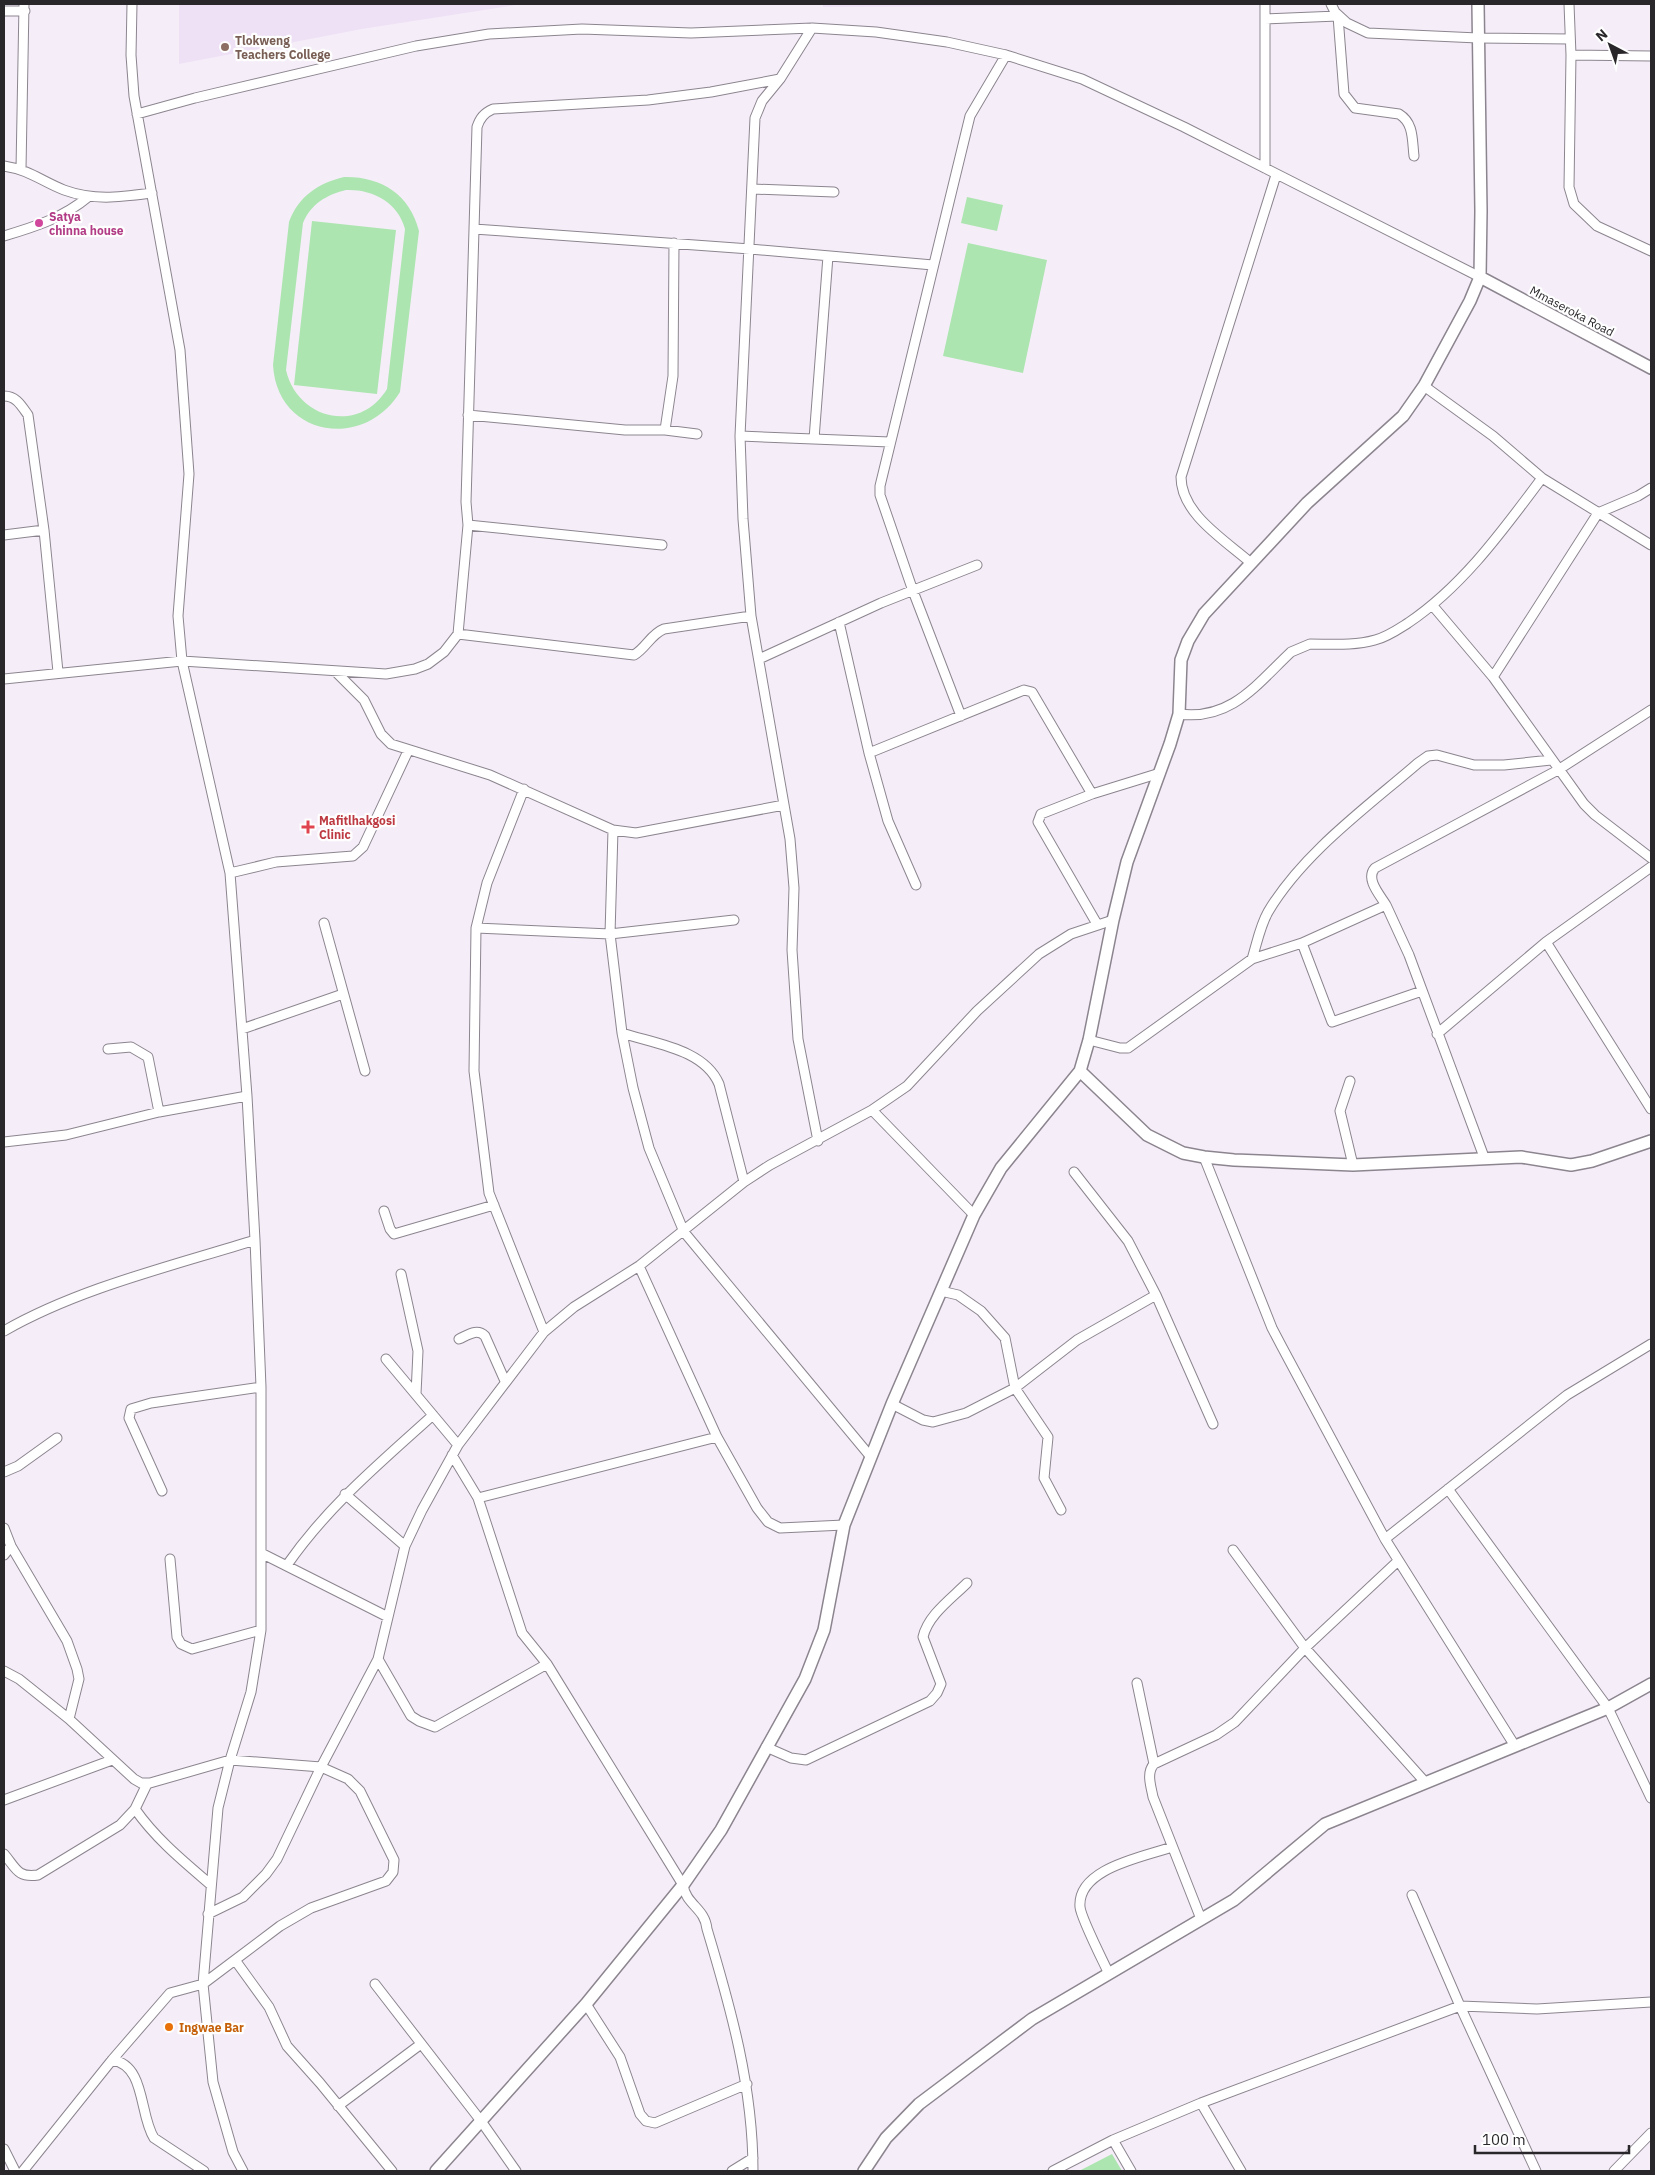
<svg xmlns="http://www.w3.org/2000/svg" width="1655" height="2175" font-family="'IBM Plex Sans',sans-serif">
	<rect width="100%" height="100%" fill="#f5eef9"/>
	<!-- education -->
	<path fill="#eee1f5" d="M179,4H570H522L362,29L179,64Z
		M823,4H1255V5L823,7Z"/>
	<!-- green -->
	<path fill="#ade5b0" fill-rule="evenodd" d="M344,177C380,176 410,194 419,231L400,392C364,451 277,437 273,365L289,222C298,197 318,183 344,177ZM346,190C372,189 398,202 405,229L387,389C359,435 297,419 286,370L303,223C311,204 326,195 346,190Z
		M967,197L1003,205L997,231L961,223Z
		M312,221L396,230L377,394L294,385Z
		M968,243L1047,260L1023,373L943,356Z
		M1112,2154L1122,2171H1079Z"/>
	<g fill="none" stroke-linecap="round" stroke-linejoin="round">
		<defs>
			<path id="minor" d="M132,4L131,55L134,96L180,350L189,474L178,616L182,661L230,873L247,1096L255,1240L261,1387V1630L251,1692L230,1760L218,1808L203,1984L213,2082L233,2152L243,2171
				M1331,4L1335,12L1347,23L1368,33L1478,38L1570,39
				M1569,4L1571,55L1569,187L1574,204L1597,226L1651,251
				M4,11H25
				M1265,19L1338,16L1344,94L1355,108L1399,114C1414,123 1412,140 1414,156
				M812,28L780,79L762,101L755,118L740,436L743,519L751,616L790,839L794,888L792,950L798,1039L818,1141
				M1571,55L1651,56
				M137,114L195,98L416,46L489,34L582,29L691,33L812,28L876,32L947,42L1006,55L1082,79L1184,127L1480,277
				M4,166C30,170 41,181 64,190C94,201 121,197 152,193
				M1265,168V4
				M21,169L24,4
				M753,189L834,192
				M474,229L750,249L933,265
				M4,236C34,227 63,218 88,197
				M1424,386L1493,436L1542,478L1651,545
				M4,396C16,396 21,405 28,415L44,530L58,672
				M468,415L625,430H665L697,434
				M665,430L673,376L674,243
				M740,436L890,442
				M814,439L828,256
				M468,525L662,545
				M4,535L44,530
				M1251,563C1225,540 1181,514 1181,477L1276,175
				M1433,606L1493,677L1584,804L1595,815L1651,858
				M839,622L869,753L888,821L916,885
				M458,634L634,655C646,648 651,634 664,629L751,616
				M759,659L881,603L977,565
				M335,671L364,700L381,734L391,744L490,775L613,830L636,833L784,805
				M1493,677L1598,513L1638,496L1651,488
				M4,679L182,661L386,674L415,669L428,664L444,652L458,634L468,525L466,502L477,127C480,118 484,113 493,109L648,100L711,92L780,79
				M1179,714C1231,721 1257,684 1291,652L1310,644C1331,644 1354,646 1375,640C1387,637 1397,630 1408,623C1463,586 1503,530 1542,478
				M961,716L913,591L880,495V486L970,116L1006,55
				M869,753L1024,690L1032,692L1092,794
				M524,789L487,883L476,928L474,1071L489,1193L544,1332
				M613,830L610,934L622,1033L633,1088L649,1148L684,1232L870,1456
				M230,873L276,862L353,856L363,847L408,751
				M1386,905C1380,895 1365,879 1375,868L1558,770L1651,710
				M324,923L365,1071
				M1097,924L1038,822L1041,814L1092,794L1160,773
				M476,928L610,934L734,920
				M1546,942L1651,1109
				M1302,943L1332,1022L1422,991
				M1252,959C1257,943 1260,926 1268,912C1303,853 1367,807 1418,763L1428,756L1437,755L1474,765H1504L1551,760
				M242,1029L343,994
				M622,1033C655,1044 704,1049 719,1084L744,1182
				M1437,1034L1546,942L1651,867
				M1089,1040L1120,1048H1128L1252,959L1302,943L1386,905L1409,955L1484,1157
				M108,1049L131,1047L148,1057L159,1112
				M1350,1081L1340,1111L1353,1165
				M872,1110L974,1215
				M4,1142L66,1135L159,1112L247,1096
				M1204,1157L1272,1328L1282,1347L1385,1539L1515,1746
				M1074,1172L1128,1241L1156,1295L1213,1424
				M384,1211L390,1229L394,1234L494,1205
				M639,1266L717,1437L757,1508L768,1522L780,1528L844,1525
				M401,1274L418,1351L416,1394
				M941,1291L958,1295L981,1311L1005,1338L1015,1388L1048,1437L1044,1478L1061,1510
				M4,1331C79,1288 172,1266 255,1240
				M459,1339C468,1335 477,1328 485,1336L505,1381
				M386,1359L458,1445
				M892,1404L923,1420L933,1422L966,1413L1015,1388L1077,1340L1156,1295
				M452,1455L478,1498L522,1633L547,1664L683,1885C686,1905 705,1908 707,1929C731,2009 753,2087 753,2171
				M4,1472L18,1466L57,1438
				M1448,1489L1608,1708L1651,1798
				M162,1491L129,1418L131,1409L151,1403L261,1387
				M345,1494L405,1546
				M478,1498L717,1437
				M4,1528L11,1546L67,1641L77,1669L79,1679L69,1719
				M1385,1539L1567,1395L1651,1344
				M1233,1550L1305,1648L1425,1782
				M261,1553L388,1617
				M4,1555L11,1546
				M170,1559L177,1637L181,1644L192,1649L261,1630
				M287,1565C328,1506 380,1463 433,1415
				M378,1659L411,1716L419,1721L435,1727L547,1664
				M4,1671L19,1679L69,1719L134,1779L141,1783H150L230,1760L321,1767L348,1779L360,1791L394,1860L393,1872L386,1881L311,1908L280,1926L203,1984L170,1993L112,2060L23,2171
				M1137,1683L1154,1764C1146,1773 1151,1786 1153,1797L1201,1919
				M766,1747L791,1758L806,1760L930,1701L937,1693L941,1684L923,1637C928,1615 951,1599 967,1583
				M1154,1764L1216,1735L1235,1722L1305,1648L1398,1561
				M4,1800L112,1760
				M135,1809C156,1839 183,1861 211,1885
				M4,1854C16,1868 17,1878 38,1875L120,1825L135,1809L147,1784
				M1412,1895L1460,2006L1536,2171
				M208,1914L243,1897L266,1874L277,1859L321,1767L378,1659L405,1546L422,1510L458,1445L544,1332L574,1307L639,1266L744,1182L770,1165L872,1110L907,1086L977,1011L1039,954L1071,934L1113,920
				M235,1960L269,2007L287,2046L320,2083L392,2171
				M1109,1974C1103,1961 1081,1918 1080,1907C1077,1868 1144,1857 1172,1847
				M375,1984L481,2121L516,2171
				M586,2004L620,2057L640,2114L646,2121L655,2123L747,2084
				M112,2060C146,2065 139,2115 154,2138L204,2171
				M1201,2103L1241,2171
				M338,2106L421,2044
				M1113,2140L1131,2171
				M4,2149L15,2171
				M732,2171L753,2158
				M1053,2171L1113,2140L1201,2103L1460,2006L1537,2009L1651,2002
				M1614,2171L1651,2133"/>
			<path id="tertiary" d="M1480,277L1651,368
				M1080,1071L1147,1135L1183,1153L1204,1157L1234,1160L1353,1165L1521,1157L1571,1165L1592,1161L1651,1141
				M436,2171L586,2004L683,1885L721,1830L805,1679L824,1630L844,1525L892,1404L974,1215L1001,1168L1080,1071L1089,1040L1113,920L1127,862L1170,744L1179,714L1181,660L1188,641L1204,614L1307,503L1403,416L1424,386L1470,301L1480,277L1481,211L1478,4
				M864,2171L886,2138L919,2104L1032,2019L1234,1900L1325,1824L1608,1708L1651,1684"/>
		</defs>
		<!-- minor casing -->
		<use href="#minor" stroke="#8c858f" stroke-width="11"/>
		<!-- tertiary casing -->
		<use href="#tertiary" stroke="#8c858f" stroke-width="14"/>
		<!-- minor -->
		<use href="#minor" stroke="#fff" stroke-width="9"/>
		<!-- tertiary -->
		<use href="#tertiary" stroke="#fff" stroke-width="11"/>
	</g>
	<!-- markers -->
	<circle fill="#8d6e63" stroke="#fefefe" stroke-width="2" cx="225" cy="47" r="5"/>
	<circle fill="#d1479c" stroke="#fefefe" stroke-width="2" cx="39" cy="223" r="5"/>
	<path fill="#e0444e" stroke="#fefefe" stroke-width="2" d="M305.5 819.5h5v5h5v5h-5v5h-5v-5h-5v-5h5z"/>
	<circle fill="#e8710a" stroke="#fefefe" stroke-width="2" cx="169" cy="2027" r="5"/>
	<g text-anchor="middle" dominant-baseline="central" stroke-width="4.5" stroke-linejoin="round" paint-order="stroke">
		<!-- education labels -->
		<g font-size="12" font-weight="bold" fill="#785e54" stroke="#fefefe" text-anchor="start">
			<text x="235" y="40">Tlokweng<tspan x="235" dy="14">Teachers College</tspan></text>
		</g>
		<!-- hotel labels -->
		<g font-size="12" font-weight="bold" fill="#b23c85" stroke="#fefefe" text-anchor="start">
			<text x="49" y="216">Satya<tspan x="49" dy="14">chinna house</tspan></text>
		</g>
		<!-- street labels -->
		<g font-size="12" fill="#2a272b" stroke="#fefefe">
			<text transform="translate(1572 311) rotate(28)">Mmaseroka Road</text>
		</g>
		<!-- health labels -->
		<g font-size="12" font-weight="bold" fill="#be3a42" stroke="#fefefe" text-anchor="start">
			<text x="319" y="820">Mafitlhakgosi<tspan x="319" dy="14">Clinic</tspan></text>
		</g>
		<!-- food labels -->
		<g font-size="12" font-weight="bold" fill="#c56008" stroke="#fefefe" text-anchor="start">
			<text x="179" y="2027">Ingwae Bar</text>
		</g>
	</g>
	<!-- border -->
	<rect width="1655" height="2175" fill="none" stroke="#2a272b" stroke-width="10"/>
	<!-- north arrow -->
	<g transform="translate(1610 45) rotate(319)" stroke="#fefefe" stroke-width="4" paint-order="stroke">
	<path d="M0-4L9 19L0 12L-9 19Z" fill="#2a272b"/>
	<text y="-8" font-size="14" font-weight="bold" text-anchor="middle" fill="#2a272b">N</text>
	</g>
	<!-- scale -->
	<path d="M1475 2145v8h154v-8" fill="none" stroke="#2a272b" stroke-width="2.5"/>
	<text x="1482" y="2145" font-size="15" fill="#2a272b" stroke="#fefefe" stroke-width="4" paint-order="stroke">100 m</text>
</svg>
